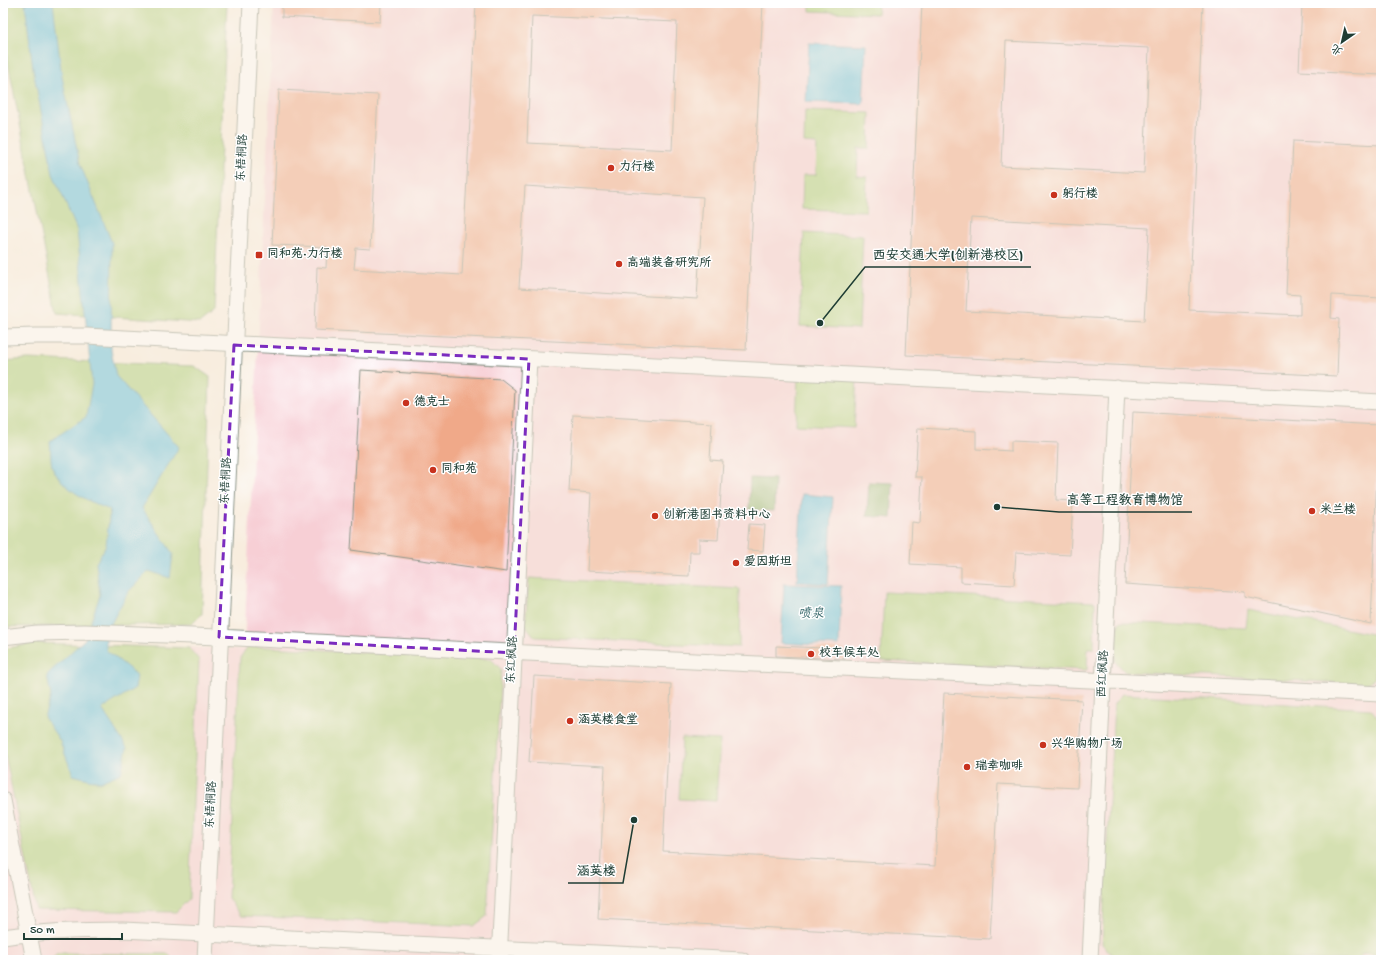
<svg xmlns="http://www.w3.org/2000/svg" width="1384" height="963" font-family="'Gochi Hand','LXGW WenKai TC',sans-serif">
	<rect width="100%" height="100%" fill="#fff"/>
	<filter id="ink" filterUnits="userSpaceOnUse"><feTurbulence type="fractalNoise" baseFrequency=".025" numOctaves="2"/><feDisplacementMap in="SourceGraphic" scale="8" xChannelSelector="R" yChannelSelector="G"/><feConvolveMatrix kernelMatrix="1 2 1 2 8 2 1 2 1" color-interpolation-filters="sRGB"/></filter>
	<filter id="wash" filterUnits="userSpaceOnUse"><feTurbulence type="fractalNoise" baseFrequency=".012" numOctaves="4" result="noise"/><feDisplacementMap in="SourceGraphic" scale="16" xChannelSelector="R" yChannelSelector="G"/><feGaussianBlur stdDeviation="0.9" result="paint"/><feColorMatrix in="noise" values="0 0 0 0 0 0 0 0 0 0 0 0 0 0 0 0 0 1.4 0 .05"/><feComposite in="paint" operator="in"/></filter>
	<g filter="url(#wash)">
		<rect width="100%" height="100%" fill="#f8edde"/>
		<!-- built -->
		<path fill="#f7cfd5" d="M274,3H1381V653L1365,960H3V649L35,643L244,649Z"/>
		<!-- green -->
		<path fill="#acd17b" stroke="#668758" d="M3,3H227L214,312L200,323L57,313L3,37Z
			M810,3H878L877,14L810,11Z
			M805,111L870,113L869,148H858L857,176L867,177L866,211L802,209L803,175H816L817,144L804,143Z
			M804,233L863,236L859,329L800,326Z
			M28,359L194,366L210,377L202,614L192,624L3,627V361Z
			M798,375L857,378L854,428L796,425Z
			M529,578L740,589L739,647L535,637L525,625Z
			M884,592L1095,602L1094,648H1088L1087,670L881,661Z
			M1248,610L1377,635L1375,678L1367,684L1125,672L1115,661L1119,622L1246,628Z
			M35,643L189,648L199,660L189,899L176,912L36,910L3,744V649Z
			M248,646L491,659L501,669L487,916L474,926L241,916L228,898L240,658Z
			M1122,694L1371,709L1378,718H1381V955L1363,953L1357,960H1157L1115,958L1102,944L1114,704Z
			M682,738L720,740L716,801L679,799Z
			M57,953L168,954L174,960H51Z"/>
		<!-- forest -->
		<path fill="#89b36b" stroke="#547850" d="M750,478L775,479L774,511L749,510Z
			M869,482L893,483L891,518L867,516Z"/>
		<!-- water -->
		<path fill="#61c1e0" stroke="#407f8a" d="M25,3H53L62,77L80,164L112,243L111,350L116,376L179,447L142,508L173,554L170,578L149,571L128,592L106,633V650L137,675L135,688L102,709L127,748L121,773L100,782L73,775L60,741L44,717L51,696L47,675L85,639L100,595L96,563L106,546L110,510C88,501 65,491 53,469C50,462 51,449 50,441L86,417L92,384L77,230L53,174L33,69Z
			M809,43L866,45L863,104L806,102Z
			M802,494L833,497L828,584L797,582Z
			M784,584L841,586L839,646L781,643Z"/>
		<g id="blocks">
			<!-- building -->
			<path fill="#f0a989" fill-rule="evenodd" d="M282,3H381L380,22L282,17Z
				M476,3H763L746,350L315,330L317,267L326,268L327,247L272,245L279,90L378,95L370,249L356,248L354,269L462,275ZM532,16L677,22L672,150L527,143ZM525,186L703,197L697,299L519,288Z
				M922,3H1203L1189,310L1300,315V295L1286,294L1293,141L1381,145V298L1332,295L1331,318L1339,319L1337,376L906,355ZM1006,41L1149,48L1144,173L1001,166ZM971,218L1149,228L1144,321L966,311Z
				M1302,3H1381V75L1299,71Z
				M361,370L501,379L515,390L506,572L351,550Z
				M1133,412L1379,425L1371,624L1245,597V592L1125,584Z
				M573,415L712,423L710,460L723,461L718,540L699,539V552H690L689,576L587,571L591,493L569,491Z
				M918,428L976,431V449L1011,451V441L1058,443L1056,500L1073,501L1070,555L1016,552L1014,585L961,582V567L910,564L912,522L920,523L922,477H915Z
				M749,524L765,525L763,551L747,550Z
				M776,646L845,649V659L776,656Z
				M534,676L671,684L663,851L935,866L944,693L1082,700L1077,788L998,784L990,939L598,919L605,766L529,762Z"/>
		</g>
	</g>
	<g filter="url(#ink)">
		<use href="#blocks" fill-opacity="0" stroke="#8c9589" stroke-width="1"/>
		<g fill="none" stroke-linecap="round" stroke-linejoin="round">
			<defs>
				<path id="secondary" d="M3,337L36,336H86L1381,402
					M3,637L37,633L85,632L219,637L527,653L1381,694
					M3,800L34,960
					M3,937C43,931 83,930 123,930L742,960
					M205,960L251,3
					M499,960L529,359
					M1090,960L1117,388"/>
			</defs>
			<!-- secondary casing -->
			<use href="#secondary" stroke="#8c9589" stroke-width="17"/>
			<!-- secondary -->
			<use href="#secondary" stroke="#fff" stroke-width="15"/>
		</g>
	</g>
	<!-- marked area -->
	<path d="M0 0H1384V963H0ZM234,345L529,359L514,653L219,637Z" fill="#f8edde" fill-opacity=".55" fill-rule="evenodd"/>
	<path fill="none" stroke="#7b2cbf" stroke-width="3" stroke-dasharray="8 5" stroke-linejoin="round" d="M234,345L529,359L514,653L219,637Z"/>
	<!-- markers -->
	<g fill="#c8321e" stroke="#fff" stroke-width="1.5">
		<circle cx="611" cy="168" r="4"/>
		<circle cx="1054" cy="195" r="4"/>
		<rect x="255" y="251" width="8" height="8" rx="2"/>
		<circle cx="619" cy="264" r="4"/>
		<circle cx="406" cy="403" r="4"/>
		<circle cx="433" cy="470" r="4"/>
		<circle cx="1312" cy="511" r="4"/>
		<circle cx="655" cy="516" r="4"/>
		<circle cx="736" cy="563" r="4"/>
		<circle cx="811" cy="654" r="4"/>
		<circle cx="570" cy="721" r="4"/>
		<circle cx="1043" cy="745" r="4"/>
		<circle cx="967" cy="767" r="4"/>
	</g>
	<g text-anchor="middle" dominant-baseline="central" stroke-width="3" stroke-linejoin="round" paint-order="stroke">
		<!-- street labels -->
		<g font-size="12" fill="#1f3d34" stroke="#fff">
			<text transform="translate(243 158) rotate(-87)">东梧桐路</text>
			<text transform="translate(227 481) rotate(-87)">东梧桐路</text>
			<text transform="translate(513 660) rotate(-87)">东红枫路</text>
			<text transform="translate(1104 674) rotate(-87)">西红枫路</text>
			<text transform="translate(212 805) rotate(-87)">东梧桐路</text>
		</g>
		<!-- poi labels -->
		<g font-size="12" font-weight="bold" fill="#1f3d34" stroke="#fff" text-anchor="start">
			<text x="619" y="168">力行楼</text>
			<text x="1062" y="195">躬行楼</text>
			<text x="267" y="255">同和苑·力行楼</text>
			<text x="627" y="264">高端装备研究所</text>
			<text x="414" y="403">德克士</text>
			<text x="441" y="470">同和苑</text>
			<text x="1320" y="511">米兰楼</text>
			<text x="663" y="516">创新港图书资料中心</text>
			<text x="744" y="563">爱因斯坦</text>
			<text x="819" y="654">校车候车处</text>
			<text x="578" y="721">涵英楼食堂</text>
			<text x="1051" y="745">兴华购物广场</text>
			<text x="975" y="767">瑞幸咖啡</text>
		</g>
		<!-- water labels -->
		<g font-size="13" font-style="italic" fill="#336568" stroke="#fff">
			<text x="811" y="614">喷泉</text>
		</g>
	</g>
	<!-- callouts -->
	<path fill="none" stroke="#1f3d34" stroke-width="1.5" d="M820 323L865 267H1031M997 507L1059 512H1192M634 820L623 883H568"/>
	<g fill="#1f3d34" stroke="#fff" stroke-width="1.5">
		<circle cx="820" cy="323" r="4"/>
		<circle cx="997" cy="507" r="4"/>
		<circle cx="634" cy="820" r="4"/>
	</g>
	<g font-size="13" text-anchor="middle" font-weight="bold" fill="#1f3d34" stroke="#fff" stroke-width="3" stroke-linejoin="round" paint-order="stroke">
		<text x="948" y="259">西安交通大学(创新港校区)</text>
		<text x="1125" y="504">高等工程教育博物馆</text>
		<text x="596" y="875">涵英楼</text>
	</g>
	<!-- margin -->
	<rect width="1384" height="963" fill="none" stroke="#fff" stroke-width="16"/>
	<!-- north arrow -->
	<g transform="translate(1342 42) rotate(214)" stroke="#ffffff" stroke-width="3" paint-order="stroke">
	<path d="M0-3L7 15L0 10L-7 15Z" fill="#1f3d34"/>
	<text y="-6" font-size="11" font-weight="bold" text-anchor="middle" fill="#1f3d34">北</text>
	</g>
	<!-- scale -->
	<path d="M24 933v6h98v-6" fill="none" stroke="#1f3d34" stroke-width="2"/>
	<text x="30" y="933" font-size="12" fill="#1f3d34" stroke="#ffffff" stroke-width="3" paint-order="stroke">50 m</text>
</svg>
